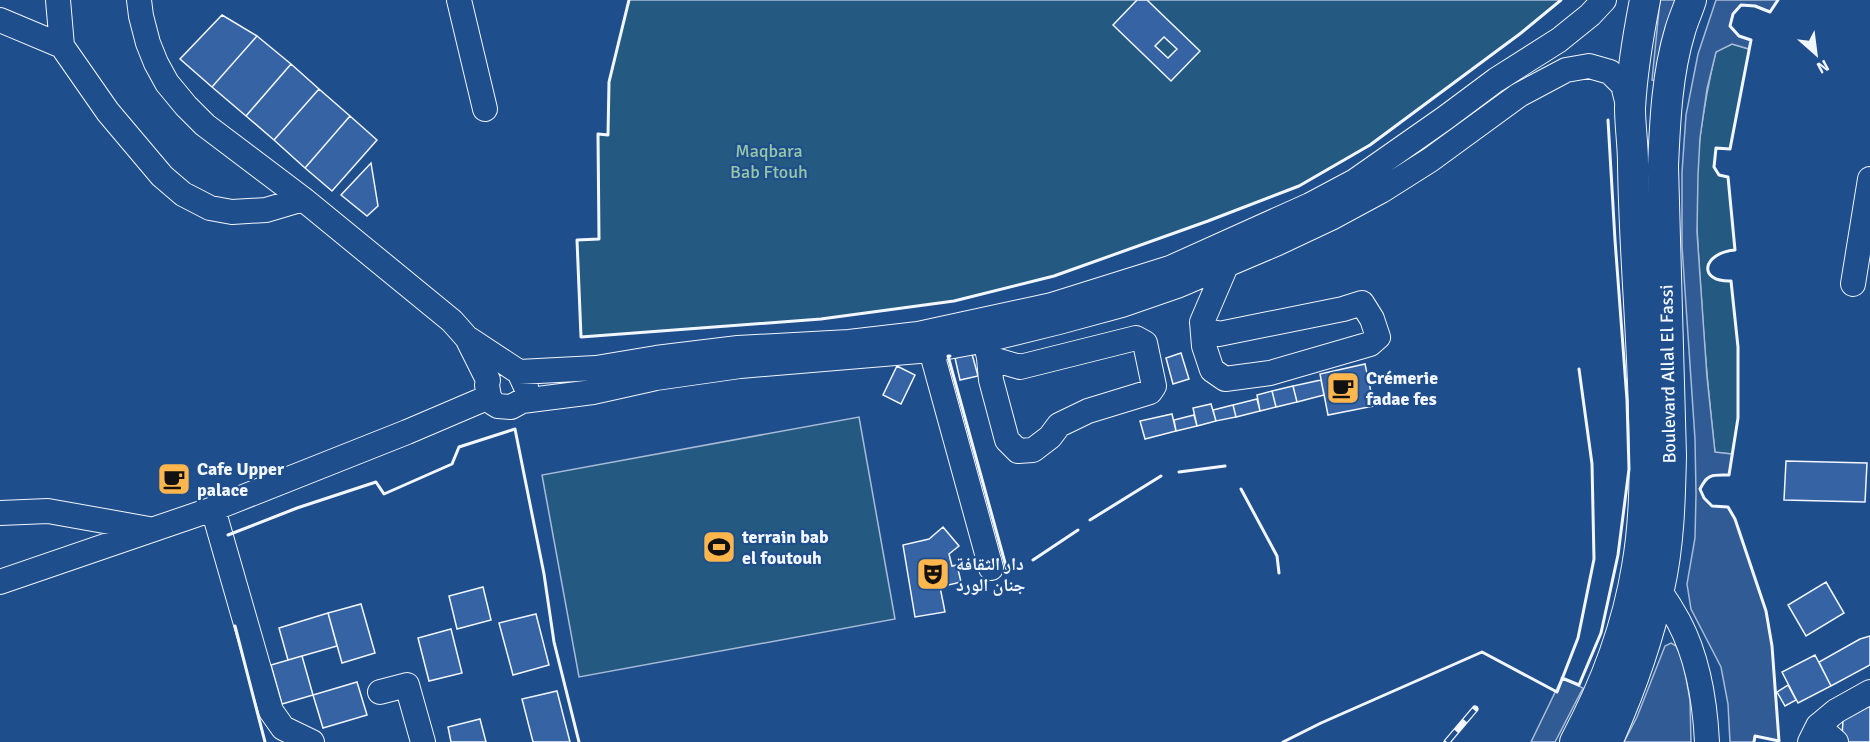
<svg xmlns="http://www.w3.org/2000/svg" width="1870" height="742" font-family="Signika,'Noto Naskh Arabic',sans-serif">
	<rect width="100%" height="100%" fill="#1f4e8c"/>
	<!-- green -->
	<path fill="#245a82" stroke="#a8bbd7" stroke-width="1.5" d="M629,0H1561L1521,33L1370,145L1299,186L1208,221L1054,276L954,301L821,319L581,337L577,240L599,239L598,134L608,135L609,82Z
		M1732,44L1749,49L1730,149H1716L1714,167L1719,175L1728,177L1735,250C1703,253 1697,282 1731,281L1738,347V418L1732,454L1715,453C1709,399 1704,346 1701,293C1697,241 1694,189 1700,137C1704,108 1709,80 1716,51Z
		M859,417L895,619L579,677L542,475Z"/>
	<!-- parking -->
	<path fill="#305b95" stroke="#a8bbd7" stroke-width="1.5" d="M1660,0H1676L1660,81L1652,80Z
		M1716,0H1778L1770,12L1755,6L1741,5L1733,14L1730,26L1739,36L1751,40L1749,49L1732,44L1716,52L1707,89L1700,138L1698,175L1697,232L1707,377L1715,452L1732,454L1729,475H1713L1705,479L1700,489L1704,498L1712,506L1728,507L1735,519L1766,611L1772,646L1779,741L1756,736L1754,742H1730L1728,704L1721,667L1691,609L1687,584L1695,538L1696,494L1695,439L1682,246V172L1686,115L1698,54Z
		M1671,643L1676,646L1683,661L1690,700L1691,742H1624L1637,717L1665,646Z
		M1562,678L1583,688L1555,742H1531Z"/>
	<!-- building -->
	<path fill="#3563a3" stroke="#f2f6ff" stroke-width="1.5" fill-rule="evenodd" d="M1137,0H1147L1200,51L1171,81L1113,25ZM1164,37L1177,49L1168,58L1155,46Z
		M222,15L257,36L212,87L180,59Z
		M257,36L291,64L246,116L212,87Z
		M291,64L319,89L274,140L246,116Z
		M319,89L350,116L305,168L274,140Z
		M350,116L377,140L332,191L305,168Z
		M371,163L378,206L367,216L341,195Z
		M1181,353L1189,379L1173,384L1166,358Z
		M972,354L978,376L960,380L955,358Z
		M1365,364L1374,406L1328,415L1320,374Z
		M897,366L915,375L901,404L883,395Z
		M1321,380L1324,395L1297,402L1293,386Z
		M1293,386L1297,402L1276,407L1272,391Z
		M1272,391L1276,407L1260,411L1257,395Z
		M1257,399L1260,411L1236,417L1233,405Z
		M1211,404L1216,421L1197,426L1193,408Z
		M1233,405L1236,417L1216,421L1213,410Z
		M1172,414L1176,431L1145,439L1140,421Z
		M1194,415L1197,426L1176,431L1174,420Z
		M1786,461L1867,463L1865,502L1784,500Z
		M943,527L959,546L949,554L952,566L957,565L961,582L940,587L945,612L915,617L903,545L929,539Z
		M1826,582L1844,613L1806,636L1788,605Z
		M483,587L491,620L457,629L449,596Z
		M361,604L375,653L342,663L328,613Z
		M328,613L337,646L288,660L279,628Z
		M536,614L549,665L513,675L499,623Z
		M451,629L462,673L429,681L418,638Z
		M1870,636V665L1831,686L1819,662L1860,639Z
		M1815,655L1831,686L1798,703L1782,672Z
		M302,656L313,695L282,704L271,665Z
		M357,682L367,715L323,728L313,695Z
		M1788,685L1796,700L1785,706L1777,692Z
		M557,691L570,742H533L522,699Z
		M1870,701V742H1847L1842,737L1843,720Z
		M480,719L486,742H451L448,727Z"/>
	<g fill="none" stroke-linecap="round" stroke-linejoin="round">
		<defs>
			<path id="minor" d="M58,0L62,46
				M139,0L141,16L148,43L156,63L167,83L186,106L205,125L303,199L452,321L467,338L488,380L487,385L489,397L493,403L498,406L511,407L522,401L593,392L656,378L740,366L931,350L986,340L1059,322L1122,305L1177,286L1278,243L1331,218L1381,191L1430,160L1519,95L1566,70L1589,66L1610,72L1623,85L1629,109
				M459,0L485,109
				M0,20L62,46L108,112L162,176L183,194L210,208L232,212L266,210L303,199
				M1853,284L1870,179
				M982,324L989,358L991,380L1007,440L1018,451L1033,450L1050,437L1059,425L1088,411L1150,392L1154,386L1145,343L1136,338L1020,367L989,358
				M1203,329L1219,334L1343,309L1362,303L1372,319L1378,337L1370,344L1270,373L1225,379L1212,370L1204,346L1202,322L1226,266
				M469,339L519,372L526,387
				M931,350L991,568
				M519,372L596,368L656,358L738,348L849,342L918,334L1052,305L1170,268L1310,205L1355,181L1445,118L1496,80L1559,40L1590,15L1604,0
				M213,509L271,711L283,728L312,742
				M0,513L48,511L149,529
				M0,582L213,509L407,432L489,397
				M1659,590C1666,600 1673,611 1679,622C1698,658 1705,702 1707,742
				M380,692L407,685L423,742
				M1818,726L1836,742
				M1810,742L1818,726L1836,711L1870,692"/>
			<path id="major" d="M1575,742C1604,688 1627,628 1637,567C1646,516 1645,464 1644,413C1642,329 1634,246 1633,163C1633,145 1630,126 1630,108C1632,72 1638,36 1645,0
				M1607,742C1629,693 1648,641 1659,589C1669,545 1670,500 1671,456L1663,166C1665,121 1667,74 1680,31C1683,20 1688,10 1691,0"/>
		</defs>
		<!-- minor casing -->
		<use href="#minor" stroke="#f2f6ff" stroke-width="26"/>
		<!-- major casing -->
		<use href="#major" stroke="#f2f6ff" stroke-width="32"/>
		<!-- minor -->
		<use href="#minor" stroke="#1f4e8c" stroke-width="24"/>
		<!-- major -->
		<use href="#major" stroke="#1f4e8c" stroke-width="30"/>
		<defs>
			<path id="rail" d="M1447,742L1475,709"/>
		</defs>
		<!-- rail casing -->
		<use href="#rail" stroke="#f2f6ff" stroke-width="7"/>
		<!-- rail -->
		<use href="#rail" stroke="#1f4e8c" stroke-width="4.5" stroke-dasharray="14" stroke-linecap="butt"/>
		<!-- wall -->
		<path stroke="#f2f6ff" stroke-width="3" d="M629,0L609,82L608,135L598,134L599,239L577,240L581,337L821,319L954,301L1054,276L1208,221L1299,186L1370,145L1521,33L1561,0
			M950,356H948L1007,570
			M1179,472L1225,466
			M1241,489L1277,556L1279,573
			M1090,520L1161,476
			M228,535L297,508L376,482L384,494L452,464L459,447L515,429L544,574L554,642L579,742
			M1033,560L1078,530
			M235,626L265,742
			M1562,678L1579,685L1601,633L1618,555L1629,469L1627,400L1615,240L1608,120
			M1283,742L1321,723L1482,652L1557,692L1578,638L1594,559L1592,464L1579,369
			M1754,742L1755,736L1779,741L1772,646L1766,611L1735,519L1728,507L1712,506L1704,498L1700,489C1708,473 1713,475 1729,475L1738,418V347L1731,281C1697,282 1702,253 1735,250L1728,177L1719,175L1714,167L1716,148L1730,149L1751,40L1739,36L1730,26L1733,14L1741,5L1755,6L1770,12L1778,0"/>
	</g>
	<!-- icons -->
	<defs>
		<symbol id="cafe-square" viewBox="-11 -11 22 22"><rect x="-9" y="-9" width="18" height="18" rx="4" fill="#ffb74d" stroke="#1f4e8c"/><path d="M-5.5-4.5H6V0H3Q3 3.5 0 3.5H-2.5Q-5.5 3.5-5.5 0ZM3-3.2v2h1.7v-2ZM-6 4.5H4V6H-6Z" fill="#111"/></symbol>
		<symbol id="stadium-square" viewBox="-11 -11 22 22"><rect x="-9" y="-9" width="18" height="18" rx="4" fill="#ffb74d" stroke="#1f4e8c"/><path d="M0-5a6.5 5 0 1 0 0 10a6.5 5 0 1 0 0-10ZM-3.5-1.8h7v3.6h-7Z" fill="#111"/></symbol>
		<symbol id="theatre-square" viewBox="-11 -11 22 22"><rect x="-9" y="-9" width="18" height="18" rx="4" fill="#ffb74d" stroke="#1f4e8c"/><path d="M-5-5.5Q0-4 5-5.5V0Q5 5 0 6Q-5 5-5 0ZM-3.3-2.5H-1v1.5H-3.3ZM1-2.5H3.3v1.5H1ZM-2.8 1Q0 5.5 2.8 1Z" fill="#111"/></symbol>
	</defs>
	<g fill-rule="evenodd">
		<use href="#cafe-square" x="1324" y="369" width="38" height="38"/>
		<use href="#cafe-square" x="155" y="460" width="38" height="38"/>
		<use href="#stadium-square" x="700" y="528" width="38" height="38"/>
		<use href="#theatre-square" x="914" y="555" width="38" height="38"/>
	</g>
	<g text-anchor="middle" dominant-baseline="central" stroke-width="4.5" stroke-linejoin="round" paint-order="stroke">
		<!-- park labels -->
		<g font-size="18" fill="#97c8a6" stroke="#1f4e8c">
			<text x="769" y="151">Maqbara<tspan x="769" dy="21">Bab Ftouh</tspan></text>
		</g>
		<!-- street labels -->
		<g font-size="18" fill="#f2f6ff" stroke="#1f4e8c">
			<text transform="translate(1668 374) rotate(-91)">Boulevard Allal El Fassi</text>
		</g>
		<!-- poi labels -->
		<g font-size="18" font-weight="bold" fill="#f2f6ff" stroke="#1f4e8c" text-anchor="start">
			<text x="1366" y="378">Crémerie<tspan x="1366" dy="21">fadae fes</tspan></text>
			<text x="197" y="469">Cafe Upper<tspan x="197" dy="21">palace</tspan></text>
			<text x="742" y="537">terrain bab<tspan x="742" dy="21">el foutouh</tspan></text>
			<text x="956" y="564">دار الثقافة<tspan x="956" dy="21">جنان الورد</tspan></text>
		</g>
	</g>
	<!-- north arrow -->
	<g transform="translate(1816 54) rotate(152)" stroke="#1f4e8c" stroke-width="4.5" paint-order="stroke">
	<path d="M0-4.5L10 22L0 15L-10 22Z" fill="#f2f6ff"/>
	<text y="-9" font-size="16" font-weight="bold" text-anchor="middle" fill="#f2f6ff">N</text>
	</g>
</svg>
